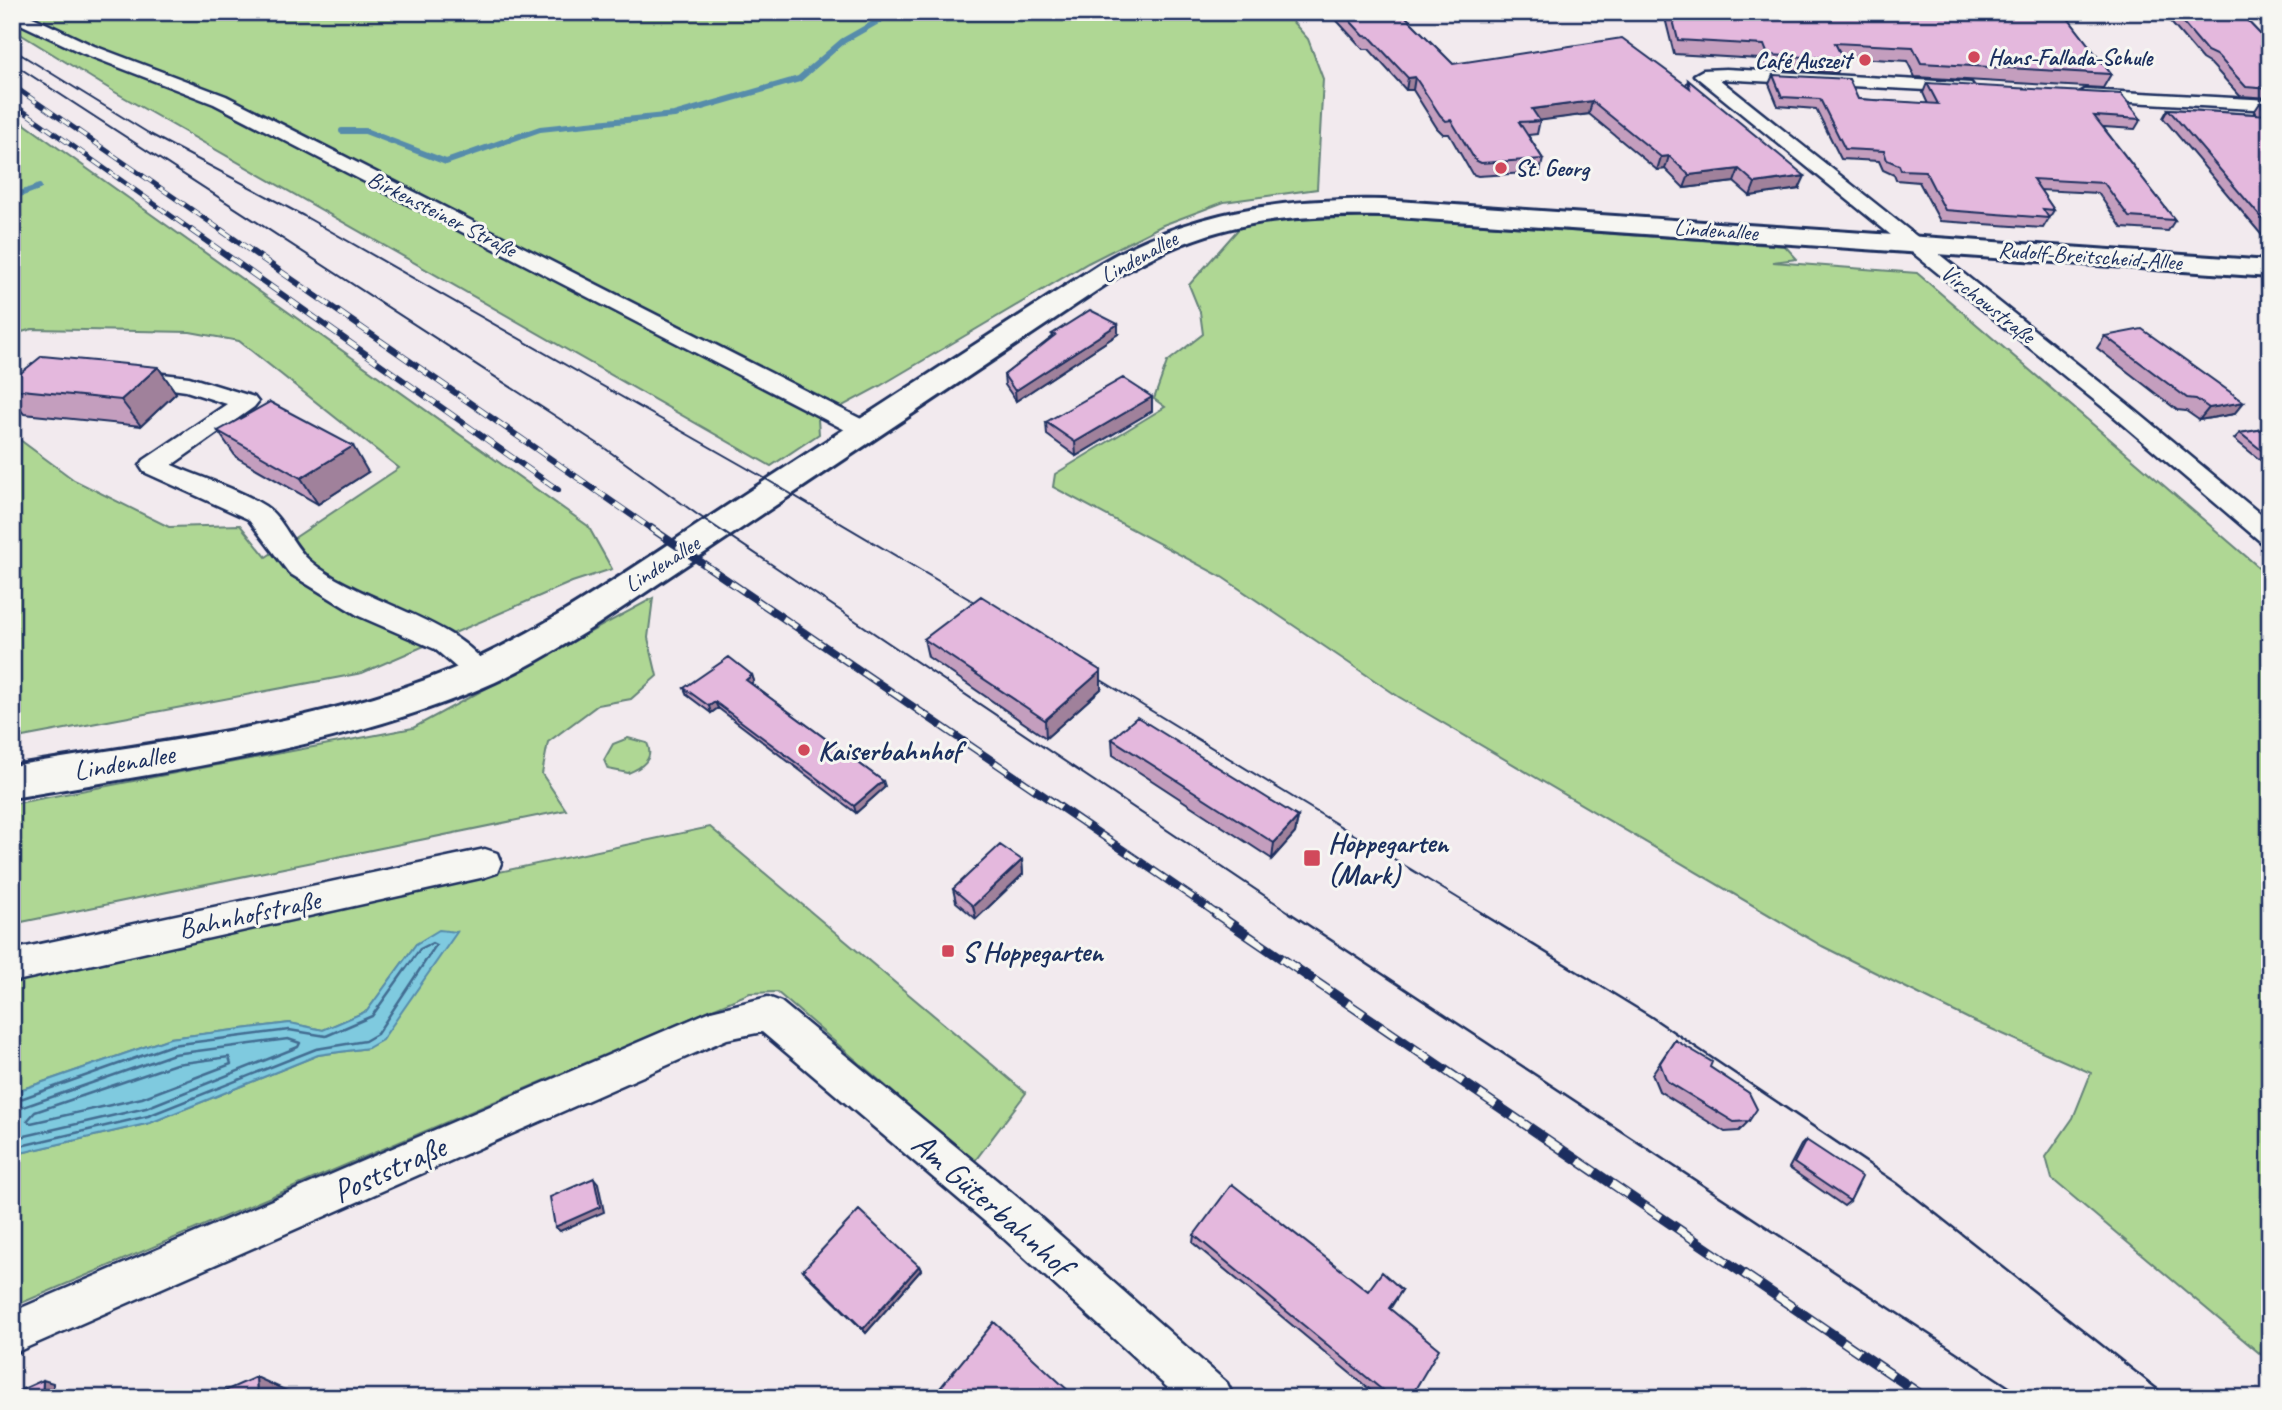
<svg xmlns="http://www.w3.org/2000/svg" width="2282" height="1410" font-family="Caveat,sans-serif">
	<rect width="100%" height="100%" fill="#f2eaee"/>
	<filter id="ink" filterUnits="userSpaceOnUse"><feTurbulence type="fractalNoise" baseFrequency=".0143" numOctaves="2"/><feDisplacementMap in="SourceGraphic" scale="14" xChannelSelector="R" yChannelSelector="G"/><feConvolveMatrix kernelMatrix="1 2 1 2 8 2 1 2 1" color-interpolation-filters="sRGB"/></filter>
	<g filter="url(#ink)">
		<!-- green -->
		<path fill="#afd794" stroke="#658379" stroke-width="2" d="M12,12H1284L1308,39L1323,79L1317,189L1224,202L1163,225L1088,263L880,386L818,419L819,434L771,466L113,91L12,29Z
			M12,115L588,526L612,569L572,582L362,673L12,739V434L74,480L169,527L240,525L266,557L399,468L239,341L190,332L32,329L12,335Z
			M1329,214L1785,246L1797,259L1773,262L1917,273L2270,577V1362L2052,1179L2046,1157L2073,1118L2091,1073L1969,1019L1822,946L1399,697L1222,577L1053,487L1055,474L1165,407L1154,399L1167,362L1203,334L1200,312L1189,285L1242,225L1270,217Z
			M653,598L648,638L657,676L631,699L598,705L548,742L542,774L566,810L12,924V804L413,728Z
			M628,738L647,743C655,759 641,768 628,773L608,769L604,760L613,744Z
			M710,827L1026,1093L974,1162L777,992L750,993L12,1307V1155L150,1123L318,1055L368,1048L456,932L416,944L367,1011L323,1030L289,1023L170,1038L20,1090L12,1097V976Z"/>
		<!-- water -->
		<path fill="#7fcadf" stroke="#578cab" stroke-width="2" d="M439,930L457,932L382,1040L368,1048L318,1055L150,1123L12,1155V1097L20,1090L170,1038L290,1023L323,1030L367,1011L416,944Z"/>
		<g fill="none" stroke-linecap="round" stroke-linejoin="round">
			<!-- shore -->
			<path stroke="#436d92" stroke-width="2.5" d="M229,1057L231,1064L142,1098L31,1123L27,1121L35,1112L176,1064Z
				M12,1102L172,1045L289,1030L326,1036L372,1016L420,949L432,943L436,945L377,1034L365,1041L316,1049L148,1116L12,1148
				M12,1111L174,1054L288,1039L300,1043L298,1047L146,1108L12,1139"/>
			<!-- stream -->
			<path stroke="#578cab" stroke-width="6" d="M342,131H365L446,162L540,129L674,115L799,79L843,41L894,12
				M12,197L39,187"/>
			<defs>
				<path id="street" d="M12,12H22L94,46L226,96L873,425L876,430L873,435H855L214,104L82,53L12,20Z
					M1726,69L1971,83L1974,87L1971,91L1965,92L1719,79L2126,403L2270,522V545L2261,542L2110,413L1694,75L1703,70Z
					M2085,90L2270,100V110L2079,99L2076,95Z
					M145,372L189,377L254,397L258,402L254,407L172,465C201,478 237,488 265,506C283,518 292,545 309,560C360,604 460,617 492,674L487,682L477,685L467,682L457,668L435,649L359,616L289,573L248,519L144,472L140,466L144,460L227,404L186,391L137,384L133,379L137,374Z
					M485,849L497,853L501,863L497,873L485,877L12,982V950Z
					M768,997L781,1002L1017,1197L1227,1383L1234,1398H1179L989,1225L762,1032L727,1039L12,1354V1312L711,1011Z"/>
				<path id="secondary" d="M1383,200L2270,261V277L1383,216C1284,214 1207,222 1120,275L598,624C558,649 517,674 472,692C325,751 167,771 12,798V766C157,741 311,727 448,671C544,632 630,569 716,513C844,429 973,346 1101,263C1190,211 1282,198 1383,200Z"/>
			</defs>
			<!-- street casing -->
			<use href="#street" stroke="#1b2f5e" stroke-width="5"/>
			<!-- secondary casing -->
			<use href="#secondary" stroke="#1b2f5e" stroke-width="6"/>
			<!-- street -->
			<use href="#street" fill="#f6f6f2" fill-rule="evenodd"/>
			<!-- secondary -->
			<use href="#secondary" fill="#f6f6f2" fill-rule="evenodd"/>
			<!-- tram-far1 -->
			<path stroke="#1b2f5e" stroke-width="2" d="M12,49L150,134L304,216L759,475L991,612
				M12,63L603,447L698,515L1292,914
				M1083,669L1484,914"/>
			<!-- tram -->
			<path stroke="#1b2f5e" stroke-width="2.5" d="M1290,913L2026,1398
				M1481,913L1650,1016L1897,1183L2169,1398"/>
			<defs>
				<path id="rail-far3" d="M12,85L224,232
					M12,103L194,232"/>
				<path id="rail-far2" d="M191,230L558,490
					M221,230L653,530"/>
				<path id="rail-far1" d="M651,528L1217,914"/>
				<path id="rail" d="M1215,913L1926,1398"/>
			</defs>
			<!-- rail-far3 casing -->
			<use href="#rail-far3" stroke="#1b2f5e" stroke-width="5"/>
			<!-- rail-far2 casing -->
			<use href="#rail-far2" stroke="#1b2f5e" stroke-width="6"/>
			<!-- rail-far1 casing -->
			<use href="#rail-far1" stroke="#1b2f5e" stroke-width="8"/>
			<!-- rail casing -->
			<use href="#rail" stroke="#1b2f5e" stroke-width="10"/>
			<!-- rail-far3 -->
			<use href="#rail-far3" stroke="#f6f6f2" stroke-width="3.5" stroke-dasharray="10" stroke-linecap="butt"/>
			<!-- rail-far2 -->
			<use href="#rail-far2" stroke="#f6f6f2" stroke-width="4.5" stroke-dasharray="12" stroke-linecap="butt"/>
			<!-- rail-far1 -->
			<use href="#rail-far1" stroke="#f6f6f2" stroke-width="5" stroke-dasharray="16" stroke-linecap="butt"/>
			<!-- rail -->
			<use href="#rail" stroke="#f6f6f2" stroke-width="7" stroke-dasharray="20" stroke-linecap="butt"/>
		</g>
		<!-- wall -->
		<path fill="#c49ebe" stroke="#1b2f5e" stroke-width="2" d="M1329,12H1401L1453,64L1686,85L1688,80L1799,189L1750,196L1734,182L1684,188L1665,169L1657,170L1589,114L1540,120L1537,134L1528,135L1543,159L1540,172L1478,176L1472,174L1449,134H1443L1437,128L1413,90H1406L1369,49H1363Z
			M1661,12H2063L2111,74L2103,88L1915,77L1907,61L1842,57L1843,59L1837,73L1763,68L1759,59L1674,54L1665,18Z
			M2162,12H2239L2261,35L2270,36V98L2240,96L2212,65L2202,59Z
			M1773,75L1858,99L1928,104L1923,93L1927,83L2141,119L2135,129L2103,127L2175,220L2168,231L2122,228L2098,193L2040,190L2054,210L2043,228L1940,221L1919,182L1896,180L1894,175L1883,170L1879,161L1841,159L1816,109L1778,106L1769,84Z
			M2260,103H2270V240L2265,239L2163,118L2168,109L2256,114L2254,112Z
			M1052,334H1118L1016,401L1005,385L1004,375L1053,337Z
			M2105,336L2234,414L2199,420L2186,411L2177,410L2097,348Z
			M158,367L176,393L141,426L24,414L12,400V380Z
			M1152,411L1076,456L1047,435L1046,422Z
			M2270,428V468L2234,439L2240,433Z
			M218,431L368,472L318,504L236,457Z
			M924,639L1101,689L1046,738L928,657Z
			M752,675L754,681L751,684L883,781L885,787L856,813L718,708L711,713L687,695L684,688Z
			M1112,739L1298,817L1295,833L1272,859L1113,755Z
			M1022,860L1023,874L976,919L956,902L953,889Z
			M1675,1040L1710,1067L1749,1121L1739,1131L1725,1132L1659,1091L1652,1074Z
			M1806,1140L1850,1201L1844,1206L1789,1168L1801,1145Z
			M1194,1235L1368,1291L1402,1290L1390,1309L1410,1398H1380L1193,1243Z
			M919,1266L921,1270L866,1333L806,1274L803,1270Z"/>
		<!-- shaded-wall -->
		<path fill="#a0819b" stroke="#1b2f5e" stroke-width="2" d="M1415,77L1413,90H1406L1408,78Z
			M1592,101L1589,114L1529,122L1532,109Z
			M1669,156L1665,169L1657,170L1661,157Z
			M1739,169L1734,182L1684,188L1689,175Z
			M1805,176L1799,189L1750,196L1755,183Z
			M1118,324V334L1016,401L1015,391Z
			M158,367L176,393L141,426L121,400Z
			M1152,397V411L1076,456L1075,442Z
			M2244,402L2234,414L2199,420L2209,408Z
			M353,446L368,472L318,504L301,478Z
			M1101,671V689L1046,738L1045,720Z
			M752,675L754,681L748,686L746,680Z
			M715,702L718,708L711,713L709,706Z
			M883,781L885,787L856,813L854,806Z
			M1298,817L1295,833L1272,859L1274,843Z
			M1022,860L1023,874L976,919L973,906Z
			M594,1178L598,1183L604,1212L560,1231L555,1227Z
			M919,1266L921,1270L866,1333L863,1329Z
			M256,1377L298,1396V1398H257Z
			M43,1380L53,1383V1398H42Z"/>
		<!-- building -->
		<path fill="#e4b8dd" stroke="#1b2f5e" stroke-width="2" d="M1342,12H1401L1453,64L1622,38L1690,88L1688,80L1805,176L1755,183L1739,169L1689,175L1669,156L1661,157L1592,101L1532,109L1540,121L1519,122L1543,159L1481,163L1475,160L1451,120L1446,121L1440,115L1415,77L1408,78L1370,37L1364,36Z
			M1671,12H2063L2111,74L1921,63L1913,47L1835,43L1843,59L1768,55L1764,45L1678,40Z
			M2174,12H2239L2261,35L2270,36V89L2246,87L2218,56L2207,51Z
			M1773,75L1849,79L1858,99L1938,104L1927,83L2121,94L2141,119L2094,116L2175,220L2129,217L2104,183L2033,179L2054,210L2043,209L2049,218L1945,210L1925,171L1901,170L1899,165L1887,160L1884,151L1845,149L1820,99L1782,97Z
			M2260,103H2270V228L2168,109L2268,115Z
			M1090,310L1118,324L1015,391L1004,375L1055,335L1052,334Z
			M2142,329L2244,402L2209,408L2196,399L2187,398L2105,336Z
			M42,356L158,367L121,400L12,389V380Z
			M1123,378L1152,397L1075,442L1046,422Z
			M270,402L353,446L301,478L218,431Z
			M2270,428V457L2240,433Z
			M981,596L1101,671L1045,720L924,639Z
			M729,657L752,675L746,680L883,781L854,806L715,702L709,706L684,688Z
			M1137,717L1298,817L1274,843L1112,739Z
			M1000,845L1022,860L973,906L953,889Z
			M1675,1040L1712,1062L1710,1067L1749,1093L1757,1109L1749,1121L1734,1122L1667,1081L1660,1063Z
			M1806,1140L1862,1177L1850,1201L1794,1163Z
			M594,1178L600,1207L555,1227L550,1197Z
			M1232,1184L1368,1291L1382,1272L1402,1290L1389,1308L1439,1349L1410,1398H1392L1194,1235Z
			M859,1210L919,1266L863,1329L803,1270Z
			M994,1322L1070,1392L1065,1398H932Z
			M256,1377L257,1398H209Z
			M43,1380L42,1398H12V1394Z"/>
	</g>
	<!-- markers -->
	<g fill="#d1495b" stroke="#f6f6f2" stroke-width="2.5">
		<circle cx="1974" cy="57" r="7"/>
		<circle cx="1865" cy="60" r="7"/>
		<circle cx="1501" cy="168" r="7"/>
		<circle cx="804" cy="750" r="7"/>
		<rect x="1303" y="849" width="18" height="18" rx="3.5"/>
		<rect x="941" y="944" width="14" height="14" rx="3.5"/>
	</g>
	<g text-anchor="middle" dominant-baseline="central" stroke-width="6" stroke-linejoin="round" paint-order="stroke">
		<!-- far-poi labels -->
		<g font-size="23" font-weight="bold" fill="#1b2f5e" stroke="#f6f6f2" text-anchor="start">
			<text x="1988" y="57">Hans-Fallada-Schule</text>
			<text x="1851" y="60" text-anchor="end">Café Auszeit</text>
			<text x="1515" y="168">St. Georg</text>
		</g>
		<!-- far-street labels -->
		<g font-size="23" fill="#1b2f5e" stroke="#f6f6f2">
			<text transform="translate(442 214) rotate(27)">Birkensteiner Straße</text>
			<text transform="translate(1716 230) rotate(4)">Lindenallee</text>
			<text transform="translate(2090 256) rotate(4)">Rudolf-Breitscheid-Allee</text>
			<text transform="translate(1139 257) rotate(-29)">Lindenallee</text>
			<text transform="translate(1988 304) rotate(38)">Virchowstraße</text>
			<text transform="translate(662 564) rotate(-33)">Lindenallee</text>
		</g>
		<!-- poi labels -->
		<g font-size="28" font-weight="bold" fill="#1b2f5e" stroke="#f6f6f2" text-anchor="start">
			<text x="818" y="750">Kaiserbahnhof</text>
			<text x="1328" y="842">Hoppegarten<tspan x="1328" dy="32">(Mark)</tspan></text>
			<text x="962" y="951">S Hoppegarten</text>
		</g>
		<!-- street labels -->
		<g font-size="28" fill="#1b2f5e" stroke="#f6f6f2">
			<text transform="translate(124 762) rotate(-10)">Lindenallee</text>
			<text transform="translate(249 914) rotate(-12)">Bahnhofstraße</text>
		</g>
		<!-- near-street labels -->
		<g font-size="33" fill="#1b2f5e" stroke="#f6f6f2">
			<text transform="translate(389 1169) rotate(-24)">Poststraße</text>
			<text transform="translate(992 1204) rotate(41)">Am Güterbahnhof</text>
		</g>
	</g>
	<!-- margin -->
	<rect width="2282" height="1410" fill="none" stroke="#f6f6f2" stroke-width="42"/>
	<rect x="21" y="21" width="2240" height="1368" fill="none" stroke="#1b2f5e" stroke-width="2.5" filter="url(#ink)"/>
</svg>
